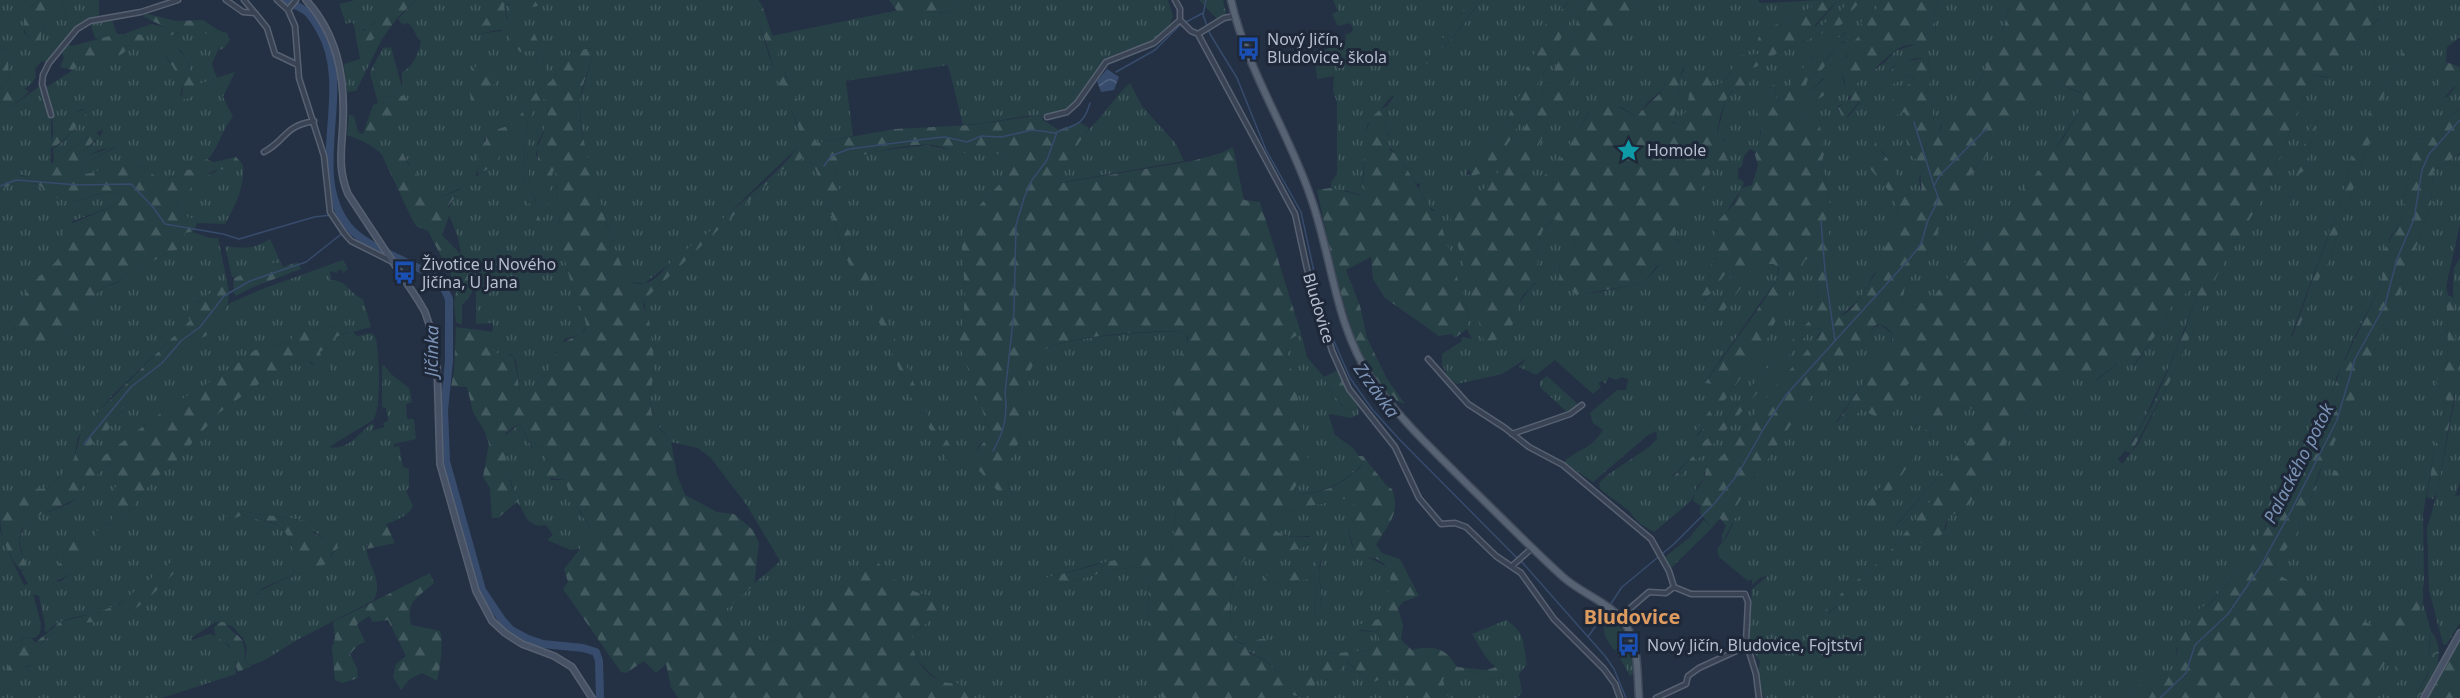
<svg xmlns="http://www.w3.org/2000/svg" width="2460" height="698" font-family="'Noto Sans',sans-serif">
	<defs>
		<pattern id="grass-tufts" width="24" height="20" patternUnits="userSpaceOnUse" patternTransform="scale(1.5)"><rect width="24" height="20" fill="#264045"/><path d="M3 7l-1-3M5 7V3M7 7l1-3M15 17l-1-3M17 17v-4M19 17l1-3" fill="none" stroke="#435a5f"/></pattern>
		<pattern id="forest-firs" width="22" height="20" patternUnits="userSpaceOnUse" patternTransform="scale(1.5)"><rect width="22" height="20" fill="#264045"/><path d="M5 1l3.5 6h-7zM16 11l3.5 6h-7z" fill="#435a5f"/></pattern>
		<pattern id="park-crowns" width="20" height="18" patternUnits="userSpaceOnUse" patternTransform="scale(1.5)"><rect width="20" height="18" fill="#264045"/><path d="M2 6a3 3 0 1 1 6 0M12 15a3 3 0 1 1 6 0" fill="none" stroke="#435a5f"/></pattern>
		<pattern id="water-waves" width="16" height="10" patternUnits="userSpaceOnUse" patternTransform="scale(1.5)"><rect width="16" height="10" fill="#374b6c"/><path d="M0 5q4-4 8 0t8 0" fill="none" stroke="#526380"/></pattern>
	</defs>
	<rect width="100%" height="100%" fill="#243144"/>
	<!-- grass -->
	<path fill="url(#grass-tufts)" fill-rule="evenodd" d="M0,0H40L31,7L24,32L34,45L53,13L62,20H66L63,0H99V15L82,23L76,28L47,64L42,61L35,69L36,77C27,92 18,91 2,91L0,85L9,80L8,60L12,58L3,49H0Z
		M355,0H400L383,18L356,34L353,22L346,24L339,4Z
		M416,0H493L490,12L477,34L501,31L508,19L504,5L506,4L517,10L544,2V0H748L757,16L769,56L801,135V142L799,146L703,238L645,283L629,282L620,266L588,162L581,125L580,99L592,58V48L572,51L551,81L537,91L514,124L485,133C486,139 477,173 475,177L492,166L499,158L500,148L520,124L524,126L525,198L537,203L530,189L526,138L528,118L543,99L548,100L547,124L538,142L536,155L541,167L542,200L535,224L538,229L547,209L553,170H555L562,247L572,288L583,312L586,324L582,334L565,339L562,343L549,370L525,397L520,393L516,360L511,354H498L492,349L493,323L476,324V289L471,265L461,254L458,237L447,210L461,188L440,197C436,195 430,194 426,191C423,188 403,155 402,149L396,160L388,162C377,146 363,141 347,135L349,115L354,116L358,132L363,134C394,124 393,129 401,97L398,96L400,92L393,97L380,96L373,66L383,48L391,47L402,88V72C413,68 419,52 421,41C414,36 415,26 407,23L403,25L398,19ZM511,42L539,44L547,76L544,77L534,50L520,52Z
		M952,0H1168L1173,16C1165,48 1128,44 1107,59C1088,72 1086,102 1063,111C1052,116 1039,115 1027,116C1005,119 985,124 963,125L948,65L846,81L853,136L817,143L798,106L771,36L899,10L925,13L958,12Z
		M1333,0H1472C1454,18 1444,42 1425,61C1449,48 1465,22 1481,0H1569C1561,13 1549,18 1543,30C1537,42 1538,57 1527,66L1529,83L1511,109L1503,133L1477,152L1466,175L1484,173L1494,164L1511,139L1580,0H1590L1514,148L1491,185L1469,199L1484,341L1497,339C1507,325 1525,289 1538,282C1538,260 1532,229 1557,219L1562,230L1572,237L1575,243L1574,248L1560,257L1559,282L1575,294L1595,293L1644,283L1679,242L1676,239V230L1711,172L1718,166L1723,170L1731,162L1726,158L1729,153L1724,144L1725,139L1717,135L1726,98L1735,89L1747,69L1756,67L1779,52L1839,26L1846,21L1848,15L1862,0H1881L1875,11L1863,18L1861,24L1886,28L1882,34H1860C1847,57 1837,61 1845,87H1850L1885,62L1895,51L1917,44L1936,30L1934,16L1938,0H2001L2009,6L2002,32L1976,88V96L1967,102L1956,122L1941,125L1939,134L1936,135L1935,131L1932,106L1927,91L1931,78L1928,65L1929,57C1919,59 1904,58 1895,65C1890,69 1888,76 1882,80L1885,88L1901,80L1908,73L1914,80L1892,100L1904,112L1910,122C1905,141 1908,152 1922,166L1919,180L1921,191L1905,196C1893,180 1897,166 1881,150H1872L1866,152L1871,170L1882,181L1893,196L1900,221L1891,229L1879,270L1873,275L1859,300L1838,318H1835L1829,312V307L1835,268L1826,221L1830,206L1823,167L1821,166L1824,154L1815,122L1803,119L1801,115L1802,110L1835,88L1823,78L1810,92L1805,89L1809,76L1818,72L1825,61L1841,43H1845L1846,32L1813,57L1786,92L1782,100L1776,101L1775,85H1772L1765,95L1768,101C1758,118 1763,135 1756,152L1750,149L1744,156L1742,166L1738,169V178L1744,182L1742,188L1715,230L1716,256L1695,296L1704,301L1728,270H1732L1731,282L1713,318L1720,317C1729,304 1746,271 1759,264C1765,261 1772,264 1778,267L1777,279L1705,382L1713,384C1723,400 1702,423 1693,436L1698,435L1706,426L1763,347L1801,266L1805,260L1813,257L1818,271L1817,312L1751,387L1716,432L1702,443L1697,452L1672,476L1677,479L1722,435L1806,335L1816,327L1821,330L1811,347L1761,405L1725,455L1704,473V479L1697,486L1691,501L1654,532L1639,523L1628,510L1600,489L1599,483L1606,476L1649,447L1657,439L1656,431L1648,435L1593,482L1565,463V461C1581,447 1589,451 1603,430L1593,423L1590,413L1617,390H1626L1628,379L1622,377L1616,380L1609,377L1605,384L1602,381L1598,383L1601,387L1593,394L1555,360L1536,375L1519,367L1527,358L1502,374L1457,384L1448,378L1442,364V354L1462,341L1461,338L1464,337L1472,339L1467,329L1469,316L1437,212L1429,207L1419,189L1420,183L1416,184L1405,165L1382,138L1390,136L1385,131L1387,106L1394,96H1392L1367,125L1362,187L1366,191L1364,196L1348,191L1331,189V182L1337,174V102L1333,91L1334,76L1317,79L1315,61L1309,62L1307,59L1333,46L1335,43L1341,45L1346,40L1345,35L1352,32L1353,28L1350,23L1338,26L1332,14L1338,11ZM1849,95L1860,102L1848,117L1839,112L1837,107L1847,102Z
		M1637,0H1758L1760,3C1782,3 1803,0 1826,0L1763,31L1758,38V44L1765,50V53C1756,55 1746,56 1738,63C1729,70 1727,83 1714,87L1701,79L1689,93L1687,111L1677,123L1672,122L1679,91V78L1684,70V64L1671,62L1663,89L1647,103L1637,117L1621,107L1591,109L1555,169C1545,178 1532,178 1519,174L1531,159L1581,67L1602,47L1620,35Z
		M1842,0H1850L1839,13L1818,28H1814L1836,3Z
		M2376,0H2460V37L2447,47L2446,62L2443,63L2446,65V68L2436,94L2447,97L2458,84L2460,86V110C2441,117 2442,128 2429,139L2421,138L2411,163L2401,221L2389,239L2379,288L2355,336L2336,378L2335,386L2296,459L2289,478L2278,487L2274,494L2264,513L2262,528L2237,572L2207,606L2201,607L2176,650V668L2162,676L2147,679L2125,698H1763V694L1759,691L1758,671L1760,661C1742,645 1751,610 1752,589L1769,575L1760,578L1752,585V579L1748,581L1719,557L1717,549L1726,538L1733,524L1735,508L1742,497L1815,389L1864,336L1880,324L1892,334L1890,344L1836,422L1841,426L1862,409L1877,418L1891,416C1898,402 1902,383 1919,377L1928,382L1932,391L1924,408L1912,424L1914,431L1922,419L1930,424L1861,512L1867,513L1879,500L1888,495L1948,408L1953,406L1974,409L1982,420L1979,427L1952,461L1895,526L1896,529L1909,518L1975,443L1978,444L1979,446L1958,476L1929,503L1887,555L1836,598L1828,614L1910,546L1935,539L1946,528L1949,515L1959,513L1974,496L1982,479L2025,415L2052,391L2058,382L2070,371L2087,383L2098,379L2124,359L2134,366L2161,328L2172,305L2198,282L2201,283C2189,318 2176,353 2159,387C2147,412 2138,438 2118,459L2122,464L2138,444L2170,381L2220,269L2266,192L2313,74L2326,78L2335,75L2366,29L2379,20L2374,9ZM2409,42L2403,63L2399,65L2379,105L2377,120L2335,241L2331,258L2323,269L2295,337L2291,336L2341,200L2355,147ZM2318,115L2304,171L2299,174L2289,206L2287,202L2302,151Z
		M111,18L117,34L103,39L95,38L90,22Z
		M151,24L165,27L166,30L174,35C179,33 183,30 188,29C198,28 218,35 218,48C218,53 213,59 212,65L217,78L200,84L193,81C190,67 186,46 168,46L165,56L183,83L180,96L186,99L217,84L219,77L235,72L223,97L233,117C217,134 217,167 187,170L181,168L178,175L164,180C153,177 146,167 134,165C127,163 94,173 82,174L81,166L116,147L102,149L84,157L83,151C91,145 101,139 103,129L85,139L54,162L53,149C60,146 85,120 86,112L82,109C66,117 63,118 53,133L52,117L45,88L81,65L101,61L133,44L144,49L124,34Z
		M377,37L382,39L356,91L347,92L344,64L360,59L358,48Z
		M2057,82L2082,94L2084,103L2054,151L1997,225L1963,265L1949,277L1931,300L1909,307L1902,304L1905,286L1931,247L1949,204L1977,167L2037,96L2050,84Z
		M1130,83L1142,106L1176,144L1184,161L1058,183C1059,155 1086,135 1102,115C1111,104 1119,93 1130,83Z
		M41,85L51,118V164L32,177L22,175L0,184V108H10Z
		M927,145L963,153L985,152L1005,155L1012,164L1009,174L976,209L961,238L965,293L963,320L959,344L990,432L987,439L979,445L972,458L974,465L1004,498L1012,496L1005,474C1007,462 1016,453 1019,440C1021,433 1023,425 1022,417C1022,408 1019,399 1023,390C1027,377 1034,358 1045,350C1063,336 1162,330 1186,332L1187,344L1171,382L1174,395L1180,466L1172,552L1096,564L1046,578L1049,587C1070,583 1134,560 1149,570L1148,630L1161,698H974L957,683L945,684C926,672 909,656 912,633L923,626L938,597C921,596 897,587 886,574C882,571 881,566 878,562L848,580L822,607L780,640L764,642L739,632L728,622L726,609C741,591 762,579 779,562V559L746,504L710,457L698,448L671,442L654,420L650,401L654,367L644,300L782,170L806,156L814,165L848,262L867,294L910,395L949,463L955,468L959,462L942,441L930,421L847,228L835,168C853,150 903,149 927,145Z
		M2458,155H2460V224L2446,287L2448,347L2446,366L2441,379L2434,382L2443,390L2447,402L2435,447L2423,514L2424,584L2423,587L2417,588L2393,628L2389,631H2383L2309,593L2276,573L2273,568L2299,528V522L2309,504L2325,458L2348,416L2376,346L2397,306L2407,264L2417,245L2431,204L2433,172Z
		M243,165C245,187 235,206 225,224L197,223L178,211L177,199C197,182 215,166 243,165Z
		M28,181C42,185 54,200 70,201C87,203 99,188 119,193L122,199L118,204L73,221L64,235V247L57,261L18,304L14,327C23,336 37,347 51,347L82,320L85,309L100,289L119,282L121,278L172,251L179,250L185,233L189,231L210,238H218L227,282L203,299L197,301L187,315L190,320L185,327L181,325L179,331L110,398L78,437L74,459L62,474L51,485L16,501L0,516V190L14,183Z
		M270,239L281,263C263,263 249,278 232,277L225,246C242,249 255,249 270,239Z
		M2460,258V483L2455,496L2460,495V623L2446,645L2443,644L2429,590L2427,529L2437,493L2455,398L2453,282L2454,268Z
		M343,260L348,269L343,273L342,270H338L337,273L330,271L331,280C349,281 349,294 363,299L371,327L353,332L357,336L372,333L376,339C379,355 382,408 373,420L329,447C348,451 359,433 372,423L375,426L371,431L385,427L383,423L388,421L386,408L382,407V365H384L391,374L409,388L412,402L406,404L407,419H414L416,439L394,444V447L399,446L403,467L409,469V487L406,491L413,506C403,525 380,519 372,538C371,541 368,543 367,546C363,559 385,578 374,600L297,640L265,660L252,665L245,662L247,648L243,638L232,626L216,622L191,638L192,640L209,634C229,639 236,655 236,674L162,698H0V530L6,543L9,554L24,585L28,584L21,571L26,569L19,540L24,526L36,516L69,504L80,495L79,490L111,463L116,486L109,511L113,516L112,521L102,526L91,538L77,533L52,577L59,582L71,574L125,516L152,481L176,461L219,413L274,373L300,361L308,360L311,364L319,366L336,379L320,358V352L335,343L334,338L349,332L332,327L297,331L290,342L255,350L223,374L162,412L89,467L85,466L89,447L121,412L123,407L187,344L206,336L228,304L262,289ZM240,511L302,520L323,539L337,543L338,548L330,557L308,570L282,581L272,589L255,595L263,588L292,575C298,559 292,537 279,526C272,522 251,518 242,515L237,516ZM176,558L157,590L134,608L119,618L67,625L57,629L39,646L37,655L30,666L25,667L16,677L6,672L11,666L22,639L25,637L35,638L40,633L41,624L33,594L39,596L45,625L44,631L47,632C59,617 81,617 99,612C128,603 153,578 176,558Z
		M1301,333L1307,357L1324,377L1330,390L1341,405L1348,410L1358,407L1359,414L1351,418L1330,414L1329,416L1335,435L1353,448L1363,462L1362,465C1343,483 1317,498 1291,492L1299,403L1285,342Z
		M1547,376L1580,406L1568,413L1540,387V381Z
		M520,424L532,448L543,446L551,480H565L579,511L593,532V535L580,549L571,550L547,540L553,535L546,525L539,526C534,524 530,523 527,519C518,505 499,452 503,437Z
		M1348,498L1354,504V519L1348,528C1350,535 1350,545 1355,550C1368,562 1395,560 1391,586C1391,592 1386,598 1385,604C1384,608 1386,613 1385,617L1358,625L1361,631L1376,632L1379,635V642L1369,650L1327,654L1326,681L1338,672L1346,661L1368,681L1374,682L1393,673C1401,680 1403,692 1411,698H1283L1289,694L1299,697L1308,676L1276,671L1265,660L1248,651L1253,648H1261L1267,640C1257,638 1247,646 1237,642C1226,621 1228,574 1247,557L1308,545L1310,536C1295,537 1279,538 1271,525L1278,513ZM1315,547L1322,561L1319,572L1322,602L1320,620L1317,622C1312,612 1318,592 1314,578L1271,584L1287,569L1313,568Z
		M1704,520L1712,528L1670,569L1665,557L1689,538Z
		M2423,603L2431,631L2429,647L2430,664L2427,675L2414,698H2360L2397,647Z
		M1611,614L1624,632L1625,645L1614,650C1607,641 1602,633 1604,622Z
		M1506,620C1525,631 1523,644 1527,664L1519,674L1522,693L1517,698H1448L1443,680L1448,674L1470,671L1492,679L1512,675L1511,671C1491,673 1481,648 1472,634Z
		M2460,639V666L2448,658Z
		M1627,647C1632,653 1633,662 1634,673L1630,676L1616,651Z"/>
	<!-- forest -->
	<path fill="url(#forest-firs)" fill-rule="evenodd" d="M40,0H63L66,20H62L53,13L41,33V38L34,45C19,26 20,16 40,0Z
		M400,0H416L398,17L382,39L377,37L358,48L355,33L365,30L366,23L373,25Z
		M493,0H544V2C536,10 523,5 514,13L511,12L509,4H506L504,6L509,28L477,34L473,30V25L478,22L480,27C486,21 491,9 493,0Z
		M748,0H758L762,5L787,79L817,143L895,129L972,125L1042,115L1043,120L1059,130L1079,122L1089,128L1060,171L1058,182L1061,183L1192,161L1221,153L1233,147L1244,200L1260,202L1301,333L1285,342L1299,403L1309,465L1292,492C1317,499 1344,483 1362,466L1363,462L1358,456H1363L1387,486L1392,489C1401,514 1388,524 1376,545L1382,553L1400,559L1419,596L1403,602L1398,608L1403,625L1401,640L1412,650C1432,645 1446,647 1457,667L1487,670L1496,667L1505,671H1513L1512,675L1492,679L1470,671L1448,674L1443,680L1448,698H1411C1403,692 1401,680 1393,673L1374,682L1368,681L1347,661C1340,669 1333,680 1322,681L1320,661L1327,654L1369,650L1379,642V635L1376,632L1357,629L1358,625L1385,617V603L1391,586L1390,575L1384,564L1377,559L1362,556L1354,550L1348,528L1354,519V504L1348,498L1278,513L1271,525C1280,539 1297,537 1312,537L1311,542L1300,549L1247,557C1228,573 1226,621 1237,642L1241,644L1261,639L1272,640C1268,650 1255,645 1248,652L1264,660L1276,671L1311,676C1319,685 1314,693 1304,698L1289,694L1283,698H1161L1148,639L1149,570C1133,560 1070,583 1049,587L1045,580L1046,578L1115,560L1172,552L1180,466L1174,395L1171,382L1172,376L1187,344L1188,337L1185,332C1162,329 1063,336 1045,350C1034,358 1027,377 1023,390C1020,399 1022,408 1022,417C1023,425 1021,433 1019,440C1016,453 1007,462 1005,474L1012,497L1004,498L974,465L972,458C977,446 986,443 990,432L959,344L963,320L965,293L961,238L976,209L1009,174L1012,164L1005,155C991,152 978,154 964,153C953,153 944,146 933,145C914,142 848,155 835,168L847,227L930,421L942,441L947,440L959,462L955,468L949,463L910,395L867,294L848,262L814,165L806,156L782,170L644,300L643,305L649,319L653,350L654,367L650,401L652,414L659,428L671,442L677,475L685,495L717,512L734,514L753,530L759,543L754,585L726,609L728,622L739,632L764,642L780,640L822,607L848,580L878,562C891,582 914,595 938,597L941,601L943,612L912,633C908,657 933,687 957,683L974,698H678L671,687L666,664L656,673L644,661L626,673L621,672L563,589L568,582L564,569L580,549L582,540L589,539L593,532L575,503L569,502V492L565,480L546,477L542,465L547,463L543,446L533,448L520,424C499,433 503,441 506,459C508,467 509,476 511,484C513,492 519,497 520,506L517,502L498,518H492L490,488L483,477L489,444L485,432L473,412L467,387L451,386L454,372L456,327L494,332L492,349L498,354L506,353L514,357L520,393L525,397L549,370L562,343L584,332L586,324L583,312L572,288L562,247L555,170L553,171L547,209L538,229L535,230L534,228L542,200L537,148L547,124L548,100L543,99L528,118L526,138L530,189L538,207H532L525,198L524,126L520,125L500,148V158L492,167L478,174C477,162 479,149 486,140L485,133L514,124L537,91L551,81L572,51L593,48C592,66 581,83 580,101C580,110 580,120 581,128C585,149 619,279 633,283C636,284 642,284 646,283C657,280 666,267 674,259C687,248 701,240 713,228C739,203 784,170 801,142C800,122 788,107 781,89C770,60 764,27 748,0Z
		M889,0H952L958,12L925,13L897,11Z
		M1199,0H1223L1226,13L1218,20Z
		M1472,0H1481L1454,36L1427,64L1425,61C1444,42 1454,18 1472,0Z
		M1569,0H1580L1511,139L1494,164L1484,173L1472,176L1468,168L1477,152L1503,133L1511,109L1529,83L1526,68C1538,56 1535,38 1546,24C1553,14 1561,14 1569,0Z
		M1590,0H1637L1620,35L1602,47L1581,67L1531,159L1520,175L1543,176L1554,169L1588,115L1592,104L1600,97L1637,117C1644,106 1657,98 1663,89C1668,79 1666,68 1674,58L1682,60L1684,66L1679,78L1678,104L1672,122L1675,124L1687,111L1689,93L1702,76L1710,77L1714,87C1728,83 1733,67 1739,56L1765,53V50L1758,44V38L1763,31L1826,0H1842L1835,3L1815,25V28H1818L1839,13L1850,0H1862L1848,15L1846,21L1839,26L1779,52L1756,67L1748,69L1751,77C1748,90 1743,89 1732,91C1723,100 1718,122 1717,135H1724V144L1729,153L1726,158L1731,162L1725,171L1718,167L1711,172L1676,230V239L1680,245L1679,250L1656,267L1644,283L1584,294H1575L1559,282L1560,257L1574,248L1575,243L1572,237L1561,230L1556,219C1532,229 1538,261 1538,283H1535C1531,288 1525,292 1522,297C1511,316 1519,341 1484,341L1448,210C1455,201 1477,195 1488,186C1490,185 1511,153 1514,148Z
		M1881,0H1938L1934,16L1936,35C1923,49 1911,40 1896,50C1881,60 1864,84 1846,88L1843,75L1837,72L1835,66L1847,57L1848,50L1860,34H1882L1885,28L1871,30L1861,24L1863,18L1875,11Z
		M2001,0H2376L2374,9L2380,18L2366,29L2335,75L2331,78L2313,74L2266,192L2220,269L2170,381L2131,453L2125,451L2134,440L2155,400L2185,330L2201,283H2198L2172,305L2161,328L2133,366L2124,359L2091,383H2087L2070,371L2058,382L2052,391L2025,415L1982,479L1971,502L1959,513L1949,515L1942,534L1935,539L1910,546L1852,596L1818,619L1836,598L1887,555L1929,503L1958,476L1979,446L1978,444H1975L1909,518L1896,529L1895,527L1952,461L1979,427L1982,420L1974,409L1953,406L1948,408L1888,495C1879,500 1872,511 1863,515L1861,512L1930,424L1922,419L1914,431L1912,424L1924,408L1931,391L1928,382L1919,377C1899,384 1901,407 1887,420L1877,418L1862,409L1841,426L1836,424L1892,340V334C1888,328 1883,323 1876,325L1815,389L1742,497L1736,507L1744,510L1742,516L1735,518L1722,543V535L1726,526L1720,518L1712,528L1700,513L1701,506L1693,501L1694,493L1704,479L1706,469C1731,452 1743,429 1760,406C1779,381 1801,359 1820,334L1819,328L1816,327L1806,335L1722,435L1677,479H1671L1697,452L1702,443L1716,432L1751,387L1817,312L1818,271L1813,257L1805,260L1763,347L1706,426L1693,438C1697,422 1724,403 1713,384L1705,383L1762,303L1777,279L1779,268L1773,264H1758L1716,322H1713V318L1731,282L1732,270H1728L1712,292L1698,305L1692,301L1716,256L1714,236L1718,221L1734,204L1742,188L1752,185L1758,165L1755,155L1761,132L1760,118L1757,112L1760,105L1768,102L1765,95L1772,85H1775L1776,101L1782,100C1795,72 1822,45 1849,32L1848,40L1841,43L1825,60L1826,64L1822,70L1809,76L1805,89L1810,92L1826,77L1833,80L1835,88L1802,110L1801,115L1803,119L1816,121L1820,127L1824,154L1821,165L1823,167L1830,206L1826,221L1835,268L1830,312L1835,318C1859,313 1864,284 1879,270L1878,266L1891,229L1900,221L1893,196L1866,164V152L1863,150L1865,147L1872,150L1876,141L1885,142L1881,151C1892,162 1896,173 1902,185L1901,190L1905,196L1921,191C1923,181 1918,179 1922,166C1915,159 1905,146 1906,135C1908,125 1911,121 1904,112L1894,116L1888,111L1892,100L1914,79L1908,73L1901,80L1885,88L1880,83L1900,60H1916L1929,56L1928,65L1931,78L1927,91L1932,106L1935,131L1936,134H1939L1943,122L1946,119L1956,121L1966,102L1976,96V88L1986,67L1984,63C1988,54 1993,47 1999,38C2005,29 2006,17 2009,6ZM2057,82L2082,93L2084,103L2062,140L1997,225L1963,265L1949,277L1931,300L1909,307L1902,304L1905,286L1931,247L1949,204L1977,167L2037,96L2050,84Z
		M144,13L176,21L203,20L218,30L227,33L230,40L224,48L219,50C215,36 201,27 187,30C181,31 174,35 168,36L165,27L144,17Z
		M531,26L539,44L547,76L544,77L534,50L520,52L511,42L510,33L520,27Z
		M117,34H124L127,37L134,34L144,35L148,41L144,49L130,45C121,64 88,59 73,70L60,67L64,57L59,48L64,42L72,46Z
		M2409,42L2412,47L2403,63L2399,65L2379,105L2377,120L2335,241L2331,258L2323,269L2295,337H2292L2341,200L2355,147L2376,101Z
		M165,44L175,46L186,58L194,81L200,84L219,77L217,84L186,99H181L183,88L180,78L176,79L177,74L163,51L162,46Z
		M0,49L12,52L13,55L8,61L9,80L0,86Z
		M2446,62L2460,67V86L2458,85C2448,89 2447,101 2435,100C2436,87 2443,77 2446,65L2442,63Z
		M483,63L495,82L488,95L481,101H471C469,86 466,67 483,63Z
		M373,66L380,96L393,97L400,92L398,96H405L409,109C399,121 379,134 363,134L373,105L378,103L370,73Z
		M0,87L2,91L26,89L29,92L10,108H0Z
		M1859,87L1867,92L1844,120L1838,108L1850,99L1852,91Z
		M1387,106L1385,131L1390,138L1382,139L1389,145L1390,150L1400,157L1429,207L1432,211H1437L1469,316L1467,329L1455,338L1452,334L1439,336L1385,298L1373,279L1371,257L1346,270L1360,306L1367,338L1387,379L1405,404C1401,402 1396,401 1392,398C1351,371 1328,238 1317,190L1330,188L1364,196L1366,191L1362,187C1369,160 1355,120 1387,106Z
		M85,110L86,115C81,123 59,147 51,148C51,128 64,113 85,110Z
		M2460,110V153L2433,172L2431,204L2417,245L2407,265L2397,306L2376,346L2348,416L2319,472L2309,504L2299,522L2298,532L2273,568L2276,573L2309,593L2383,631H2389L2393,628L2417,588L2423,587V603L2397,647L2360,698H2125L2147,679L2162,676L2176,668C2174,642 2187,627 2201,607L2208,606L2237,572L2262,528L2264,513L2272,498L2274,490L2289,478L2293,470L2296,459L2335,386L2343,360H2345L2379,288L2382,277L2381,255L2401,221L2411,163L2418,139L2429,138L2435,133L2443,119Z
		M2316,112L2318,115L2304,171L2299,174L2289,207L2287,202L2297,165Z
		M94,133L99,134V137L83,151L84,157L118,145L81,166L82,174C99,174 117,161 134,165C147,168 154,177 164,180L178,175L181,167C191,174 199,166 206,159L214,162L236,157L243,165L213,171L177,199L178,211L187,217L195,219L197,223L194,231L185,233L184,242L179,250L172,251L121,278L119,281L100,289L85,309L82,320L51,347C39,347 30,340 21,334C4,320 16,308 26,294C30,288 34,281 40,276C45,270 53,266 57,260C65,249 60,235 68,225L118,204L122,199L119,193C98,188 86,203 69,201C37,197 44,167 0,190V184L17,176L32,177Z
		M399,144L408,164L417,175L422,184H428L423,186L426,191L440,197L462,189L448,206L449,216L442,235L471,265L475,287L468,299L462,305V325L456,322L454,303L457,287L428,231L416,226L411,217L382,155L388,161L396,160V145Z
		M298,262L301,269L253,287L236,296L233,292L234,278L270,263H281L283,267Z
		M227,282L229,291L228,304L206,336L187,344L123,407L109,429L89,447L85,466L89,467L162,412L223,374L255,350L290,342L297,331L332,327L350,331L334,338L335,343L331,348L328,347L320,352L322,360L337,377L336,380L308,360L300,361L274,373L219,413L176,461L152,481L125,516L71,574L56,581L52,577L77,533L91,538L102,526L112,521L113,516L109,511L116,486L111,463L79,490L80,495C62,511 19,513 19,541C19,550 25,560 27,569L20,570C8,555 0,535 0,516L28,488L42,489L51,485L62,474L74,459L82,428L179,331L178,326H185L190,320L186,314L191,306Z
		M2446,287L2448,295L2454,298L2457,380L2437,493L2433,499L2427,497L2435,447L2447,402L2443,390L2434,381L2441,379L2446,366L2448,347Z
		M1338,370L1358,407L1348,410C1336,401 1330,390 1324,377Z
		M2334,470L2341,473L2342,482L2340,486H2332L2331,481Z
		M240,511L307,521L312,527L314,533L323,539L337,543L338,548L331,554L330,561L326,564L290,577L272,589L260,594L258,592L292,575C298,560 292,536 279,526C272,521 251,518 242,515L226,522L224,518Z
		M380,523L386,524L395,543L367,549L374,531Z
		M1321,537L1327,538C1329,550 1319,559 1319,570C1319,588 1324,603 1320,620L1317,622C1313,616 1318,591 1314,578L1271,584H1265L1263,581C1271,565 1297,568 1313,568L1315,547Z
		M176,558L183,564C167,580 140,610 119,618C114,620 106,620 101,621C72,625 58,623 39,646L37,662L25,667L11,685L5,687L2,684C5,674 18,643 25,637L32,638L35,643L60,622L99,612L119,604Z
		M430,573L434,583C417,598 406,601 411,625L440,631C444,642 440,669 437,681L422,673L410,679L401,690L393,677L396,664L406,656L388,620L373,622L369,616L357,624L365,642L358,645L350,654L357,668L358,678L343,683L335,680L332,647L335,638L333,622Z
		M221,622H224C239,642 245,631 245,662L252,666L238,672L229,645L215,636L214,627Z
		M2448,658L2460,666V698H2420L2438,662Z"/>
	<!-- park -->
	<path fill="url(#park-crowns)" d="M2431,631C2449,655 2432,675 2420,698H2414L2428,675Z
		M2402,660L2409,665C2409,678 2396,686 2383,686L2390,669L2393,670L2398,662Z"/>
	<!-- water -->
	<path fill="url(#water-waves)" d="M1107,69L1119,77L1114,90L1101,92L1097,81Z"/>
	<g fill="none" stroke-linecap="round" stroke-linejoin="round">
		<!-- stream -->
		<path stroke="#374b6c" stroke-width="1.5" d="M1206,0L1203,15L1210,34L1237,78L1266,150L1301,212L1316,281L1330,332L1350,378L1372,409L1399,439L1517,558
			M1186,22L1203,13
			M1116,72L1155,50L1181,24
			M1914,122L1934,186
			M824,166L831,156L849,149L934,138L945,137L967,142L981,136L1001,137L1032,130L1056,133
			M0,186L16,180L78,185L131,184L153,207L165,224L223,234L239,239L314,217L340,214
			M1821,221L1825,271L1835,341
			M84,444L131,387L162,363L182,340L200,327L224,296L250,281L306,262L349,228
			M993,451C1004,432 1008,415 1005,393L1014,312L1016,225L1024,198L1032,180L1047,160L1057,132C1077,125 1084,124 1090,103
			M1521,561L1605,656L1614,669L1626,698
			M1610,605L1622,587L1674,544L1714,504L1738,474L1764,428L1786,395L1911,257L1921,244L1928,220L1937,203L1938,197L1934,186L1940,175L1987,128
			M1588,637L1607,609
			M2160,698L2186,673L2195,645L2228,614L2260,567L2291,511L2337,420L2355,359L2385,305L2397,259L2414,219L2422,170L2429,154L2460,120"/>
		<!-- river -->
		<path stroke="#374b6c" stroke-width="8" d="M287,0C293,5 301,7 307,12C312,16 316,24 320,30C355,91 305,171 348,226C364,247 411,262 435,277L443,286L449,299V361L444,410L446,461L482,590L502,620L511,630L528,639L543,644L583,648L596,652L599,661L600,698"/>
		<defs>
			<path id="street" d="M226,0L243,12L255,13L267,28L275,54L298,65
				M244,0L254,12
				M277,0L288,10L295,26L299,78L324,156L330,212L344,233L351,241L391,261
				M1175,0L1180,9V20L1191,31L1198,34L1295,214L1307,269L1326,330L1332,351L1349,389L1395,447L1419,498L1441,524L1455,523L1466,527L1496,556L1521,573L1554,619L1604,669L1615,684L1620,698
				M288,10L296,0
				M1198,34L1224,18L1235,16
				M51,115L42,84L43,75L49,63L77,29L90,21L141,12L178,0
				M1047,117L1067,112L1077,103L1106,62L1154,43L1180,20
				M264,152C288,139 282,127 314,121
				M1428,359L1468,404L1505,428L1529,447L1563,465L1651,539L1669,571L1674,587
				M1512,434L1570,414L1582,405
				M1512,566L1532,548
				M1674,587L1691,594H1745L1748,602L1746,642L1756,674L1759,698
				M1620,617L1649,592L1666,593L1674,587
				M1656,698L1686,684L1688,676L1699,668L1747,646"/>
			<path id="secondary" d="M306,0C337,34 345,76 343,121C342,149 337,167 348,194L418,300L425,312L430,327L437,363L440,464L476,591L492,621L505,633L522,644L554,656L572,667L592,698
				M2424,698L2460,633"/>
			<path id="primary" d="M1231,0C1247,71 1288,130 1311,198C1332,257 1335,325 1371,378C1398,418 1435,452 1469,486C1500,516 1531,548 1563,577C1583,595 1613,603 1627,627C1639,648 1637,674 1639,698"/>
		</defs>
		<!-- street casing -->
		<use href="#street" stroke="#576171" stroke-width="7"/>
		<!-- secondary casing -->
		<use href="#secondary" stroke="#576171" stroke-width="8"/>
		<!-- primary casing -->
		<use href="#primary" stroke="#434c5d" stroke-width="9"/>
		<!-- street -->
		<use href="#street" stroke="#394353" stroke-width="4"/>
		<!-- secondary -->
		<use href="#secondary" stroke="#475267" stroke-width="5"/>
		<!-- primary -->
		<use href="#primary" stroke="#576273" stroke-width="6"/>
	</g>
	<!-- icons -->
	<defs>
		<symbol id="bus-bare" viewBox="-9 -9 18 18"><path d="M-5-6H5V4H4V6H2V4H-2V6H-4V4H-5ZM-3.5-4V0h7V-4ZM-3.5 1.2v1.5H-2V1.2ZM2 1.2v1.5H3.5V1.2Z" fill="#1a4fb4" stroke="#1e2839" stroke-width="2.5" paint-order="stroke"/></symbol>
		<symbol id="sight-bare" viewBox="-9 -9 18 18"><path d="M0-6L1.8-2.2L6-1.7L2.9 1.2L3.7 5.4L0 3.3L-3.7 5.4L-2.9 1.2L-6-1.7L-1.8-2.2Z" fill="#0f9aa8" stroke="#1e2839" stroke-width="2.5" paint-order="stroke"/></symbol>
	</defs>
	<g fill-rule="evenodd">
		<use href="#bus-bare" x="1232" y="32" width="33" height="33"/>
		<use href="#sight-bare" x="1612" y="134" width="33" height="33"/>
		<use href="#bus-bare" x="388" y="256" width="33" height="33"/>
		<use href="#bus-bare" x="1612" y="628" width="33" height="33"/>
	</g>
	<g text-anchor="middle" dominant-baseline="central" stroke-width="6" stroke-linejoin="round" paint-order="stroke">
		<!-- poi labels -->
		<g font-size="16" fill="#b6becd" stroke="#1e2839" text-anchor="start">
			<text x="1267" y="39">Nový Jičín,<tspan x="1267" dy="18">Bludovice, škola</tspan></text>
			<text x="1647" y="150">Homole</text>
			<text x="422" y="264">Životice u Nového<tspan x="422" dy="18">Jičína, U Jana</tspan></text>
			<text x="1647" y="645">Nový Jičín, Bludovice, Fojtství</text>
		</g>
		<!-- street labels -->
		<g font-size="16" fill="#b6becd" stroke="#1e2839">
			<text transform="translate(1319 308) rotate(73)">Bludovice</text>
		</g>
		<!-- water labels -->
		<g font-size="18" font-style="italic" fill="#7c93b6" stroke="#1e2839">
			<text transform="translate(431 351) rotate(-89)">Jičínka</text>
			<text transform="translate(1377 390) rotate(54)">Zrzávka</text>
			<text transform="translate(2298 463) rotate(-63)">Palackého potok</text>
		</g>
		<!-- quarter labels -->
		<g font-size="20" font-weight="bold" fill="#de9b60" stroke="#1e2839">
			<text x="1632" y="616">Bludovice</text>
		</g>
	</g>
</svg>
